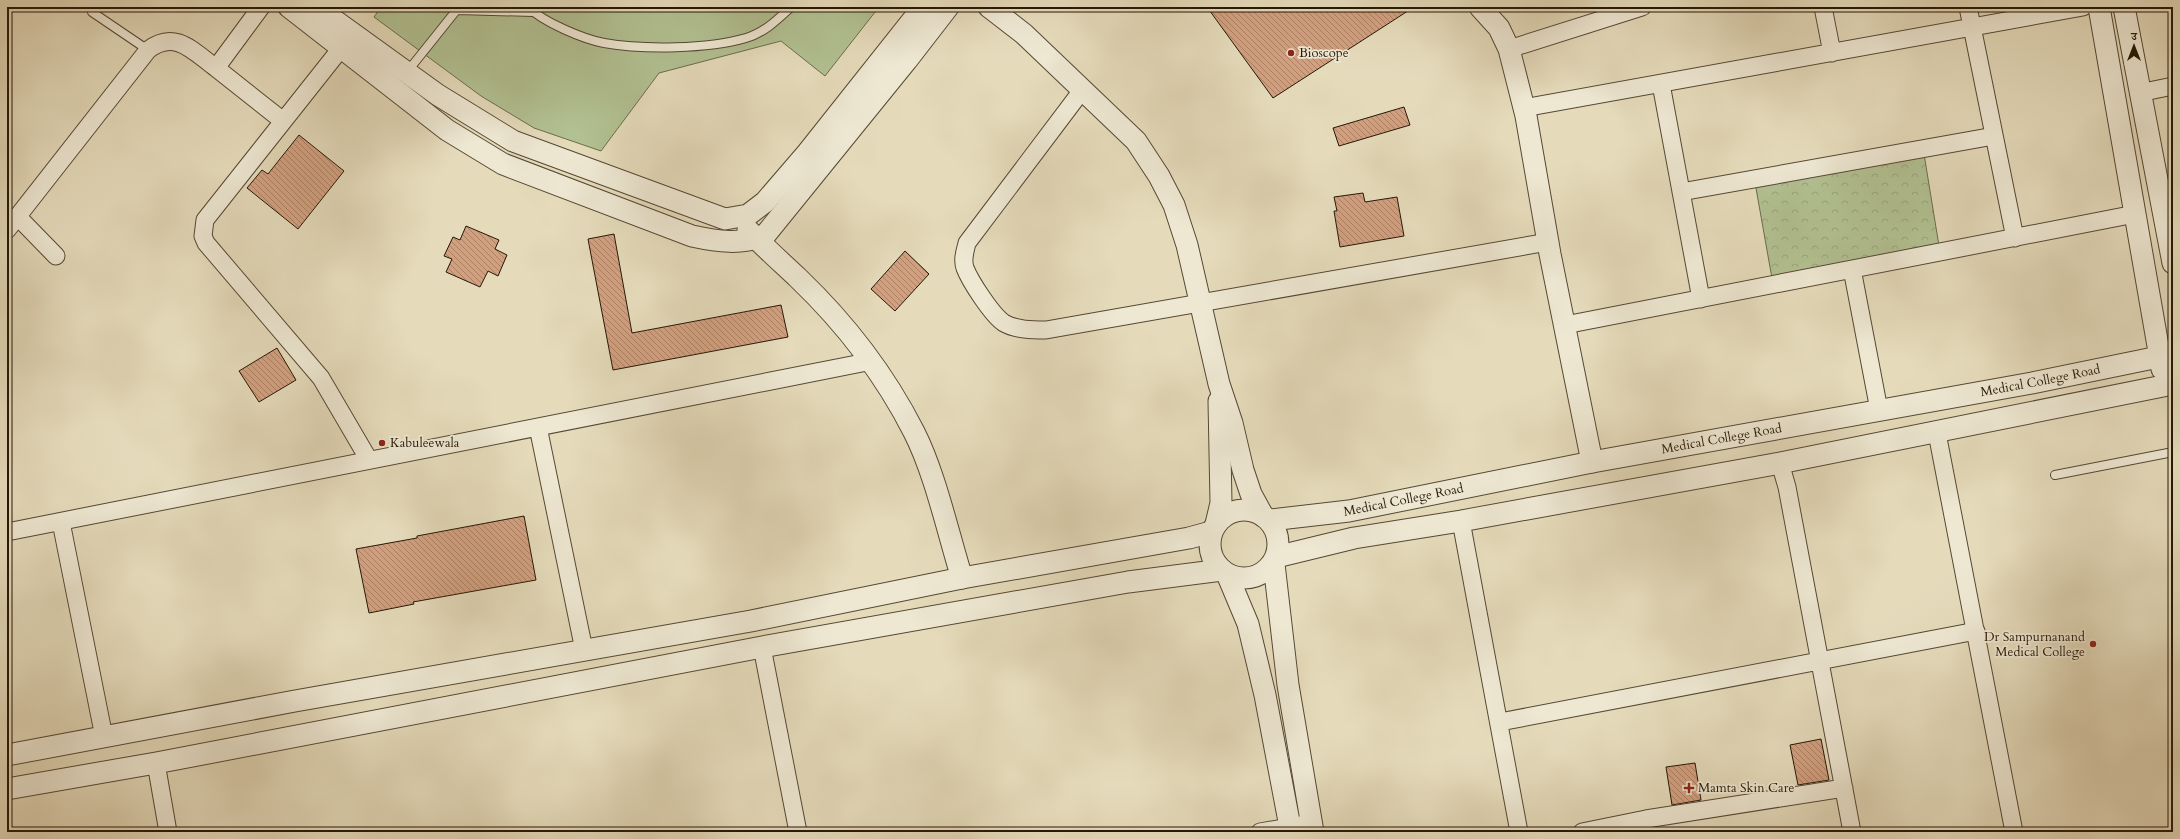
<svg xmlns="http://www.w3.org/2000/svg" width="2180" height="839" font-family="Cardo,'Noto Serif Devanagari',serif">
	<defs>
		<pattern id="forest-crowns" width="20" height="18" patternUnits="userSpaceOnUse"><rect width="20" height="18" fill="#b2c192"/><path d="M2 6a3 3 0 1 1 6 0M12 15a3 3 0 1 1 6 0" fill="none" stroke="#99a57c"/></pattern>
		<pattern id="building-back-hatch" width="6" height="6" patternUnits="userSpaceOnUse"><rect width="6" height="6" fill="#d3a07f"/><path d="M-1 5l2 2M0 0l6 6M5-1l2 2" fill="none" stroke="#ab8166"/></pattern>
	</defs>
	<rect width="100%" height="100%" fill="#e5dbbb"/>
	<filter id="stains"><feTurbulence type="fractalNoise" baseFrequency=".005" numOctaves="4"/><feColorMatrix values="0 0 0 0 .2 0 0 0 0 .09 0 0 0 0 .02 0 0 0 .5 -.17"/></filter>
	<radialGradient id="worn" r=".72"><stop offset=".6" stop-color="#630" stop-opacity="0"/><stop offset="1" stop-color="#630" stop-opacity=".3"/></radialGradient>
	<!-- forest -->
	<path fill="url(#forest-crowns)" stroke="#6c6c4c" d="M1923,148L1940,252L1773,284L1754,177Z"/>
	<!-- pitch -->
	<path fill="#b2c192" stroke="#6c6c4c" d="M381,7H879L825,76L781,41L659,73L601,151L534,128L481,96L374,17Z"/>
	<!-- building -->
	<path fill="url(#building-back-hatch)" stroke="#261707" d="M1207,7H1414L1273,98Z
		M1404,107L1410,125L1339,146L1333,128Z
		M299,135L344,171L298,229L247,188L262,170L268,174Z
		M1363,193L1365,202L1397,197L1404,236L1340,247L1334,211H1337L1334,197Z
		M466,226L499,240L495,249L507,255L498,276L488,271L480,287L446,272L452,259L444,256L453,237L460,240Z
		M614,234L632,333L781,305L788,337L613,370L588,239Z
		M905,251L929,274L895,311L871,289Z
		M277,348L296,380L259,402L239,371Z
		M524,516L536,580L413,602L414,604L369,613L356,549L417,538V536Z
		M1821,739L1829,780L1798,785L1790,745Z
		M1695,763L1701,800L1672,805L1666,767Z"/>
	<g fill="none" stroke-linecap="round" stroke-linejoin="round">
		<defs>
			<path id="service" d="M528,7C543,22 583,39 604,43C644,50 708,49 746,38C764,33 778,19 791,7
				M458,10L533,12
				M92,12L148,50
				M407,72L459,7
				M2055,475L2173,452"/>
			<path id="minor" d="M261,7L216,68L283,121
				M1823,7L1832,53
				M1968,7L2015,238
				M342,47L205,220L203,236L206,243L321,378L369,460
				M1509,49L1642,7
				M1661,84L1701,299
				M1083,89L967,243C965,252 962,259 965,268C970,281 992,315 1004,323C1016,330 1033,330 1046,330L1548,242
				M2139,93L2173,86
				M1524,108L2083,7
				M1681,192L1994,136
				M17,216L56,256
				M7,230L148,50C175,29 193,51 216,68
				M1852,269L1879,410
				M1565,325L2135,214
				M538,427L584,650
				M1937,433L2014,832
				M1780,463L1787,487L1852,832
				M1461,521L1519,832
				M61,522L104,737
				M7,532L872,361
				M762,647L798,832
				M1500,722L1976,631
				M156,763L168,832
				M1260,832L1301,825
				M1582,832L1646,819L1844,788"/>
			<g id="tertiary">
				<path d="M289,7L447,130L503,164L692,236C715,241 744,246 766,234L907,60L948,7"/>
				<path d="M316,7L438,95L513,141L725,219L748,215L765,202L808,152L923,7"/>
				<path d="M989,7L1024,34L1136,141L1159,176L1174,205L1187,245L1219,384L1232,423L1243,470L1251,494L1263,516"/>
				<path d="M1480,7L1499,28L1509,49L1526,116L1550,254L1592,462"/>
				<path d="M2099,7L2162,369"/>
				<path d="M2124,7L2173,263"/>
				<path d="M748,230C764,247 781,262 798,278C844,322 885,375 914,432C935,473 948,533 962,578"/>
				<circle cx="1244" cy="544" r="34"/>
				<path id="s1" d="M1270,520L1349,511L1592,462L2032,383L2173,354"/>
				<path d="M1216,524L1221,503L1219,401"/>
				<path d="M1276,557L1354,538L1461,521L1780,463L2173,384"/>
				<path d="M1274,564L1288,685L1313,832"/>
				<path d="M1227,574L1248,624L1265,695L1291,832"/>
				<path d="M7,755L295,701L751,621L962,578L1189,538L1211,532"/>
				<path d="M7,789L156,763L762,647L1128,582L1222,570"/>
			</g>
		</defs>
		<!-- service casing -->
		<use href="#service" stroke="#564834" stroke-width="10"/>
		<!-- minor casing -->
		<use href="#minor" stroke="#564834" stroke-width="19"/>
		<!-- tertiary casing -->
		<use href="#tertiary" stroke="#564834" stroke-width="23"/>
		<!-- service -->
		<use href="#service" stroke="#eee8d3" stroke-width="8"/>
		<!-- minor -->
		<use href="#minor" stroke="#eee8d3" stroke-width="17"/>
		<!-- tertiary -->
		<use href="#tertiary" stroke="#eee8d3" stroke-width="21"/>
	</g>
	<!-- markers -->
	<g fill="#8f2418" stroke="#eee8d3" stroke-width="1.5">
		<circle cx="1291" cy="53" r="4"/>
		<circle cx="382" cy="443" r="4"/>
		<circle cx="2093" cy="644" r="4"/>
		<path d="M1687 782h4v4h4v4h-4v4h-4v-4h-4v-4h4z"/>
	</g>
	<g text-anchor="middle" dominant-baseline="central" stroke-width="3.5" stroke-linejoin="round" paint-order="stroke">
		<!-- poi labels -->
		<g font-size="13" fill="#261707" stroke="#eee8d3" text-anchor="start">
			<text x="1299" y="53">Bioscope</text>
			<text x="390" y="443">Kabuleewala</text>
			<text x="2085" y="637" text-anchor="end">Dr Sampurnanand<tspan x="2085" dy="15">Medical College</tspan></text>
			<text x="1698" y="788">Mamta Skin Care</text>
		</g>
		<!-- street labels -->
		<g font-size="13" fill="#261707" stroke="#eee8d3">
			<text stroke="none"><textPath href="#s1" startOffset="783">Medical College Road</textPath></text>
			<text stroke="none"><textPath href="#s1" startOffset="459">Medical College Road</textPath></text>
			<text stroke="none"><textPath href="#s1" startOffset="135">Medical College Road</textPath></text>
		</g>
	</g>
	<!-- margin -->
	<rect width="2180" height="839" fill="none" stroke="#e5dbbb" stroke-width="24"/>
	<rect x="8" y="8" width="2164" height="823" fill="none" stroke="#261707" stroke-width="2"/>
	<rect x="12" y="12" width="2156" height="815" fill="none" stroke="#261707"/>
	<!-- north arrow -->
	<g transform="translate(2134 46)" stroke="#eee8d3" stroke-width="3" paint-order="stroke">
	<path d="M0-3L7 15L0 10L-7 15Z" fill="#261707"/>
	<text y="-6" font-size="11" font-weight="bold" text-anchor="middle" fill="#261707">उ</text>
	</g>
	<rect width="100%" height="100%" filter="url(#stains)"/>
	<rect width="100%" height="100%" fill="url(#worn)"/>
</svg>
